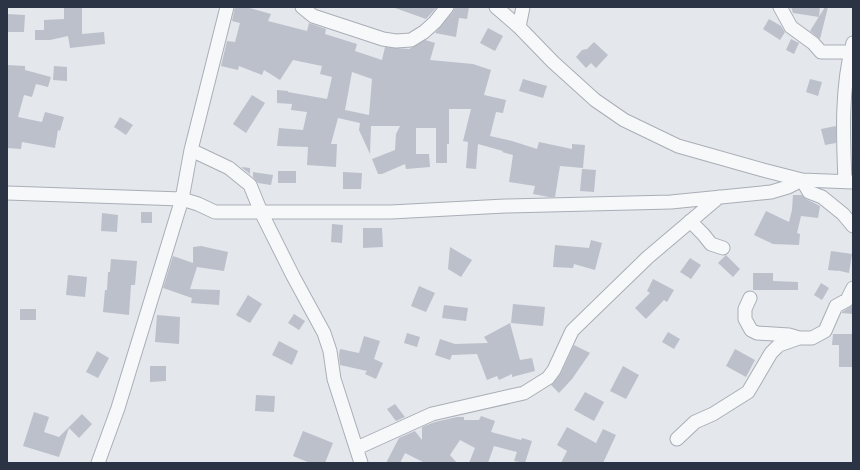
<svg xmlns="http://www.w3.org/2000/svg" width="860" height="470" font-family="'Varela Round',sans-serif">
	<rect width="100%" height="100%" fill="#e4e7ec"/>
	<!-- building -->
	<path fill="#bbc0ca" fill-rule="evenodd" d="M64,7H82V34L104,32L105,44L70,48L68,36L50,40H35V30H44V20L64,19Z
		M235,7H246L271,14L268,21L307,31L309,23L326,29L325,34L357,44L355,51L382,60L385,47L409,49L425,40L435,43L430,60L473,64L491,70L484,95L506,100L503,113L496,112L490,136L512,141L537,149L539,142L572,149V144L585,145L583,168L560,166L555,197H549L533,194L535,186L509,182L513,155L502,152L503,151L478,144L476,169L466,168L468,142L463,141L471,109H449V144H447V163H436V128H416V154H429L430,167L406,169L405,164L382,174H378L372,159L395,150L396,134L400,126H371L370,154L359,130L360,123L338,118L331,144H337L336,167L307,165L308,147L277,146L279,128L303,130L307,112L291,110L292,104L277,103V90L288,91V92L327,99L332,77L320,74L322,66L293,60L280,80L264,70L262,75L239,66L238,70L221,66L227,41L235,42L240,23L232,21ZM352,72L372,79L369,115L345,110Z
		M395,7H437L426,19L395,8Z
		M455,7H469L467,19L459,18L456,37L435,33L453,12Z
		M791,7H820L819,17L793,13Z
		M825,7H828L820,39L810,31Z
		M7,14L25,15L24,32H7Z
		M769,19L781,26L785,32L780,40L763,29Z
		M488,28L503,36L495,51L480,43Z
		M791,39L799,43L794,54L786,50Z
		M594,42L608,55L596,68L591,63L586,68L576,57L582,50L587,49Z
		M7,65L25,66V70L51,77L48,87L36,84L32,97L24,95L18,117L42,122L45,112L64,117L60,131L58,130L55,148L22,142L21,149L7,148Z
		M54,66L67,67V81L53,80Z
		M523,79L547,86L543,98L519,91Z
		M810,79L822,82L818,96L806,92Z
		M252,95L265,103L246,133L233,124Z
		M120,117L133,125L126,135L114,127Z
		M836,126V143L825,145L821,129Z
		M241,167L250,168V174Z
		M582,169L596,170L594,192L580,191Z
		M278,171H296V183H278Z
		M253,172L273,175L271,185L258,183L253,177Z
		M343,172L362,173L361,189H343Z
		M793,195H802L806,199L820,206L818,218L801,216L797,233L800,234L799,245L773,244L754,235L766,211L789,222L792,210Z
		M141,212H152V223H141Z
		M102,213L118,215L117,232L101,231Z
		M332,224L343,225L342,243L331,242Z
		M363,228H382L383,247L363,248Z
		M591,240L602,243L595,270L574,264L573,268L553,267L555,245L589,248Z
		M201,246L228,252L224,271L197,267L190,289L220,290L219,305L191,303L192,298L163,288L173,256L193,263V247Z
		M450,247L472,260L461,277L448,269Z
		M831,251L852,254L849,273L840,271V270L839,271L828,270Z
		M726,255L740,269L733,277L718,263Z
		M690,258L701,265L691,279L680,272Z
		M111,259L137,261L135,285H131L129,315L103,312L105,290H107L108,272H110Z
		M753,273H773V281L798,282V290H753Z
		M68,275L87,277L85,297L66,295Z
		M653,279L674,290L667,302L664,300L646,319L635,308L650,293L647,291Z
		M821,283L829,288L822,300L814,295Z
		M419,286L435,293L426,312L411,306Z
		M248,295L262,304L250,323L236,315Z
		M513,304L545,307L543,326L511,323Z
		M444,305L468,308L466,321L442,318Z
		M853,305V314L842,313V312Z
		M20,309H36V320H20Z
		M294,314L305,321L299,330L288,323Z
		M157,315L180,317L179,344L155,342Z
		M510,323L520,360L532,358L535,371L512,377V374L499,380L497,376L487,380L477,354L452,355L450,360L435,355L440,339L455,344L488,343L484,337Z
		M668,332L680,339L674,349L662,342Z
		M407,333L420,337L417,347L404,343Z
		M833,334H853V367H839V345H832Z
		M364,336L380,341L374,359L383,363L376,379L365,374L367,371L340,365L339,355L340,349L359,353Z
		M279,341L298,351L292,365L272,355Z
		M574,345L590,353L572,379L559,393L551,385L561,373Z
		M735,349L755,360L746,377L726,366Z
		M97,351L109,358L98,378L86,372Z
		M150,366H166V381L150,382Z
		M623,366L639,375L626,399L610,391Z
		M585,392L604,402L594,421L574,410Z
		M256,395L275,396L274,412L255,411Z
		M395,404L405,417L396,421L387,409Z
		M34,412L49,417L44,432L59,437L82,414L92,424L79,438L69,428L59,457L23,446Z
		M481,416L495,421L491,432L521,440L522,438L532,441L525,463L514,461L517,452L494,446L488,463H469L475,448L460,440L450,455L457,463H425L405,453L400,463H386L399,438L415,431L422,440V427L435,422L457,417H464V420H479Z
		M567,427L596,443L603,429L616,435L603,463H561L567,451L557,445Z
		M303,431L333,443L325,463H310L293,456Z"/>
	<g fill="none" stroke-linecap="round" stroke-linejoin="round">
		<defs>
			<path id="minor" d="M302,7L313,16L383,39L396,41L411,40L424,32L435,22L447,7
				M496,7L519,27L553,62L595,100L624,120L678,146L763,170L802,180L853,182
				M780,7L791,27L813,43L821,52H851
				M519,27L523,7
				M191,150L229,168L250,185L261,212L293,276L324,333L330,351L334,379L361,463
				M845,181C843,135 841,88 853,43
				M7,193L182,199L198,204L215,212H391L505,206L671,202L771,192L788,187L802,180L809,192L822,197L843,214L853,226
				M690,221L703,234L711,244L723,248
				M750,298L745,309V319L751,330L757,333L789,335L799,338H812L825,331L836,306L847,300L853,288
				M677,439L695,422L713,414L748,392L771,353L779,345L799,338
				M357,448L432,414L524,393L548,378L554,370L572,331L576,327L647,258L719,197
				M98,463L118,408L182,199L191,150L227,7"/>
		</defs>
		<!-- minor casing -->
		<use href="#minor" stroke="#a9aeb7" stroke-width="15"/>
		<!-- minor -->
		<use href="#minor" stroke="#f7f8fa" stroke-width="13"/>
	</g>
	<!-- border -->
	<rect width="860" height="470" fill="none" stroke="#2b3445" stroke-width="16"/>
</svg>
